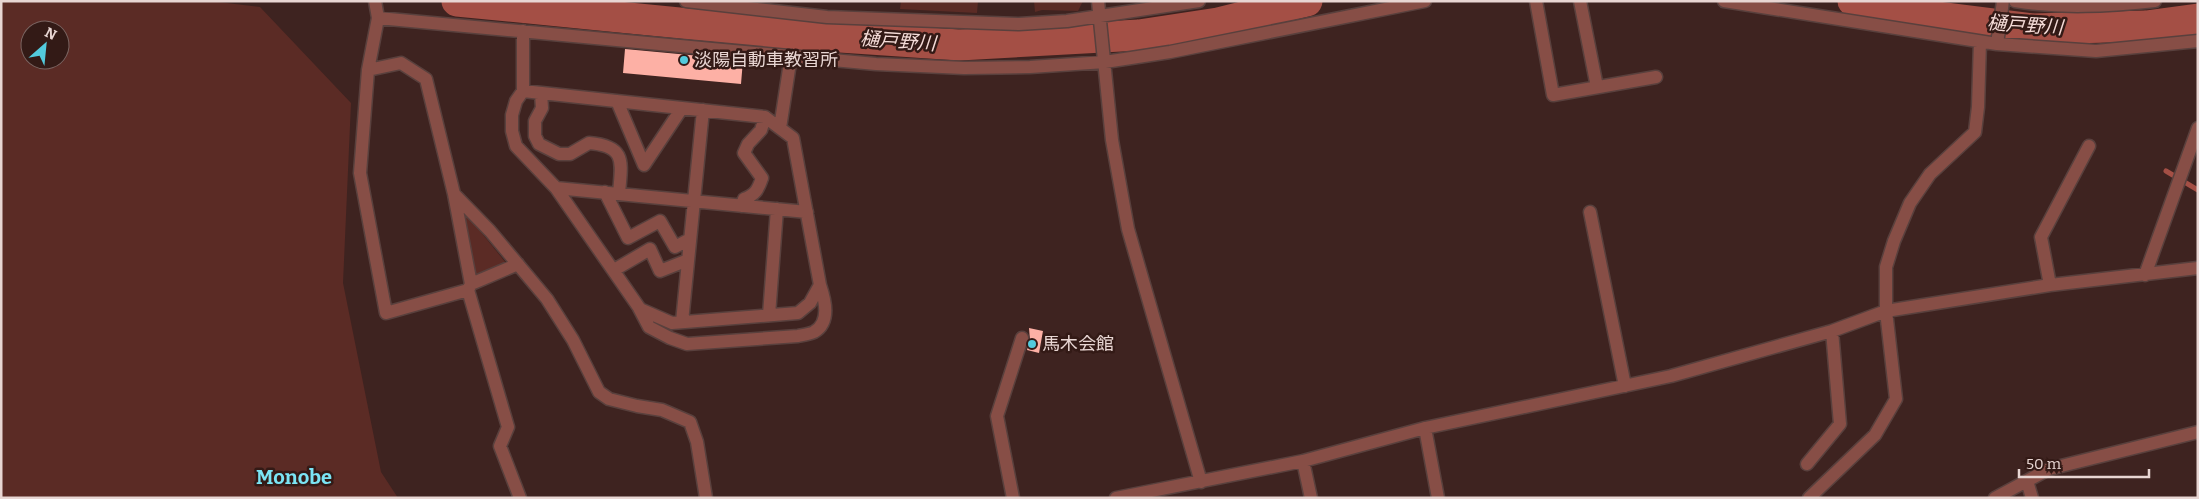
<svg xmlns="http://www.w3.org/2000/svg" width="2199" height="499" font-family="Bitter,'Noto Sans JP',serif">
	<rect width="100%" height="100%" fill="#3e2320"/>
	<!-- green -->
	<path fill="#5b2b25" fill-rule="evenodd" d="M1,1H210L260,7L351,103L343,283L381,472L398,498H1ZM30,30H60V60H30Z
		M901,1H978L977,13L900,9Z
		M1034,1H1083L1078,11L1042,10L1035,12Z
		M463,210L506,263L476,274Z"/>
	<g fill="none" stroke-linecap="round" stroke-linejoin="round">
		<!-- stream -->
		<path stroke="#a44f45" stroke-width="5" d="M2166,171L2198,190"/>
		<!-- river -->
		<path stroke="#a44f45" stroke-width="31" d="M457,1L781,33L959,45L1139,35L1218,23L1307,1
			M1853,1L1922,15L2033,29L2146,26L2198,19"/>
	</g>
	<!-- building -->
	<path fill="#fdb0a5" d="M625,49L743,60L741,84L623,73Z
		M1029,328L1043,331L1039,353L1027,350L1030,340Z"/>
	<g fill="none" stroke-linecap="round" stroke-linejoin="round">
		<defs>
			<path id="street" d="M375,1L378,18L368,70L360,173L386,313L468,290
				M686,1L827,17L1019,24L1067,21L1199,1
				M1098,1L1112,140L1128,229L1201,482
				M1536,1L1553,95L1656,77
				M1580,1L1597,87
				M1724,1L1997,44L2096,51L2198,41
				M2015,1C2062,9 2108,6 2155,1
				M378,18L876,64L964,68L1030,67L1105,62L1170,52L1425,1
				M523,31V91L516,101L512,115V131L516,146L556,188L640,309L672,323L798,313L810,303L820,285L793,138L765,117L523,91
				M1997,44L2003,1
				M368,70L401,63L426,79L454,194L490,231L547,299L573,340L599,392L609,399L637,406L662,410L690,422L697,442L706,498
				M541,93L542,108L535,121V136L539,144L559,154H570L589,143C628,146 621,164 619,194
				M617,101L644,165L682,108
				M780,128L791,56
				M556,188L807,212
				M605,192L628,238L660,221L675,247L690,239
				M454,194L471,284L468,290L508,427L500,446L520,498
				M742,206L744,199C755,195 758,190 762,178L744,153L748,144L761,130L765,117
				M1590,212L1625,386
				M614,270L650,249L660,271L688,260
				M2145,275L2198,128
				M471,284L518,264
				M2050,285L2041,237L2089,146
				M638,306L649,327L670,338L687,344L798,336C803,335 810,334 814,332C831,322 825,300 820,285
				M769,315L777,209
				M682,322L703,110
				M1425,428L1438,498
				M1303,461L1311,498
				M1807,464L1840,424L1832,331
				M2027,481L2032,498
				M1013,498L997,416L1022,338
				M1116,498L1303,461L1425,428L1671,376L1832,331L1886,311L2050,285L2198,268
				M1809,498L1875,435L1896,399L1886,311V267L1894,241L1910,203L1930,174L1975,132L1978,107L1980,42
				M1995,498L2049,469L2198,432"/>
		</defs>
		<!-- street casing -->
		<use href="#street" stroke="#59403d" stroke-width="15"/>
		<!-- street -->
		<use href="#street" stroke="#874e46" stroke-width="12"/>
	</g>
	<!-- markers -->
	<g fill="#53cadc" stroke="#331a16" stroke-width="2">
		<circle cx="684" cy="60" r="5"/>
		<circle cx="1032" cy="344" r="5"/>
	</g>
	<g text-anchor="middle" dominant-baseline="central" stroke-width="5" stroke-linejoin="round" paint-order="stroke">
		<!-- poi labels -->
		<g font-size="18" fill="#e8d6d3" stroke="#331a16" text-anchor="start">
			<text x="694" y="60">淡陽自動車教習所</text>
			<text x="1042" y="344">馬木会館</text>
		</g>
		<!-- water labels -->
		<g font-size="19" font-style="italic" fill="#f5dcd8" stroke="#331a16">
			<text transform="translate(2025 25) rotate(4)">樋戸野川</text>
			<text transform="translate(898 41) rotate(4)">樋戸野川</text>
		</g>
		<!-- quarter labels -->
		<g font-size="20" font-weight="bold" fill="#7be4f4" stroke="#331a16">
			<text x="294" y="477">Monobe</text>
		</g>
	</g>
	<!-- border -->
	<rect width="2199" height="499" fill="none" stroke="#e8d6d3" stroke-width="5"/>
	<!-- north arrow -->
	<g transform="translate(45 45) rotate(27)"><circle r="24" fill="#331a16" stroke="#7b6562"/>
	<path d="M0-4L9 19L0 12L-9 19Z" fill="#53cadc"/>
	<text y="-8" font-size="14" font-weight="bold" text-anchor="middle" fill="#e8d6d3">N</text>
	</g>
	<!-- scale -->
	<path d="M2019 469v8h130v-8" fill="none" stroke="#e8d6d3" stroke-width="2.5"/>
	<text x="2026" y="469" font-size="15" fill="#e8d6d3" stroke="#331a16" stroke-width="4" paint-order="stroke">50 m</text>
</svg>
